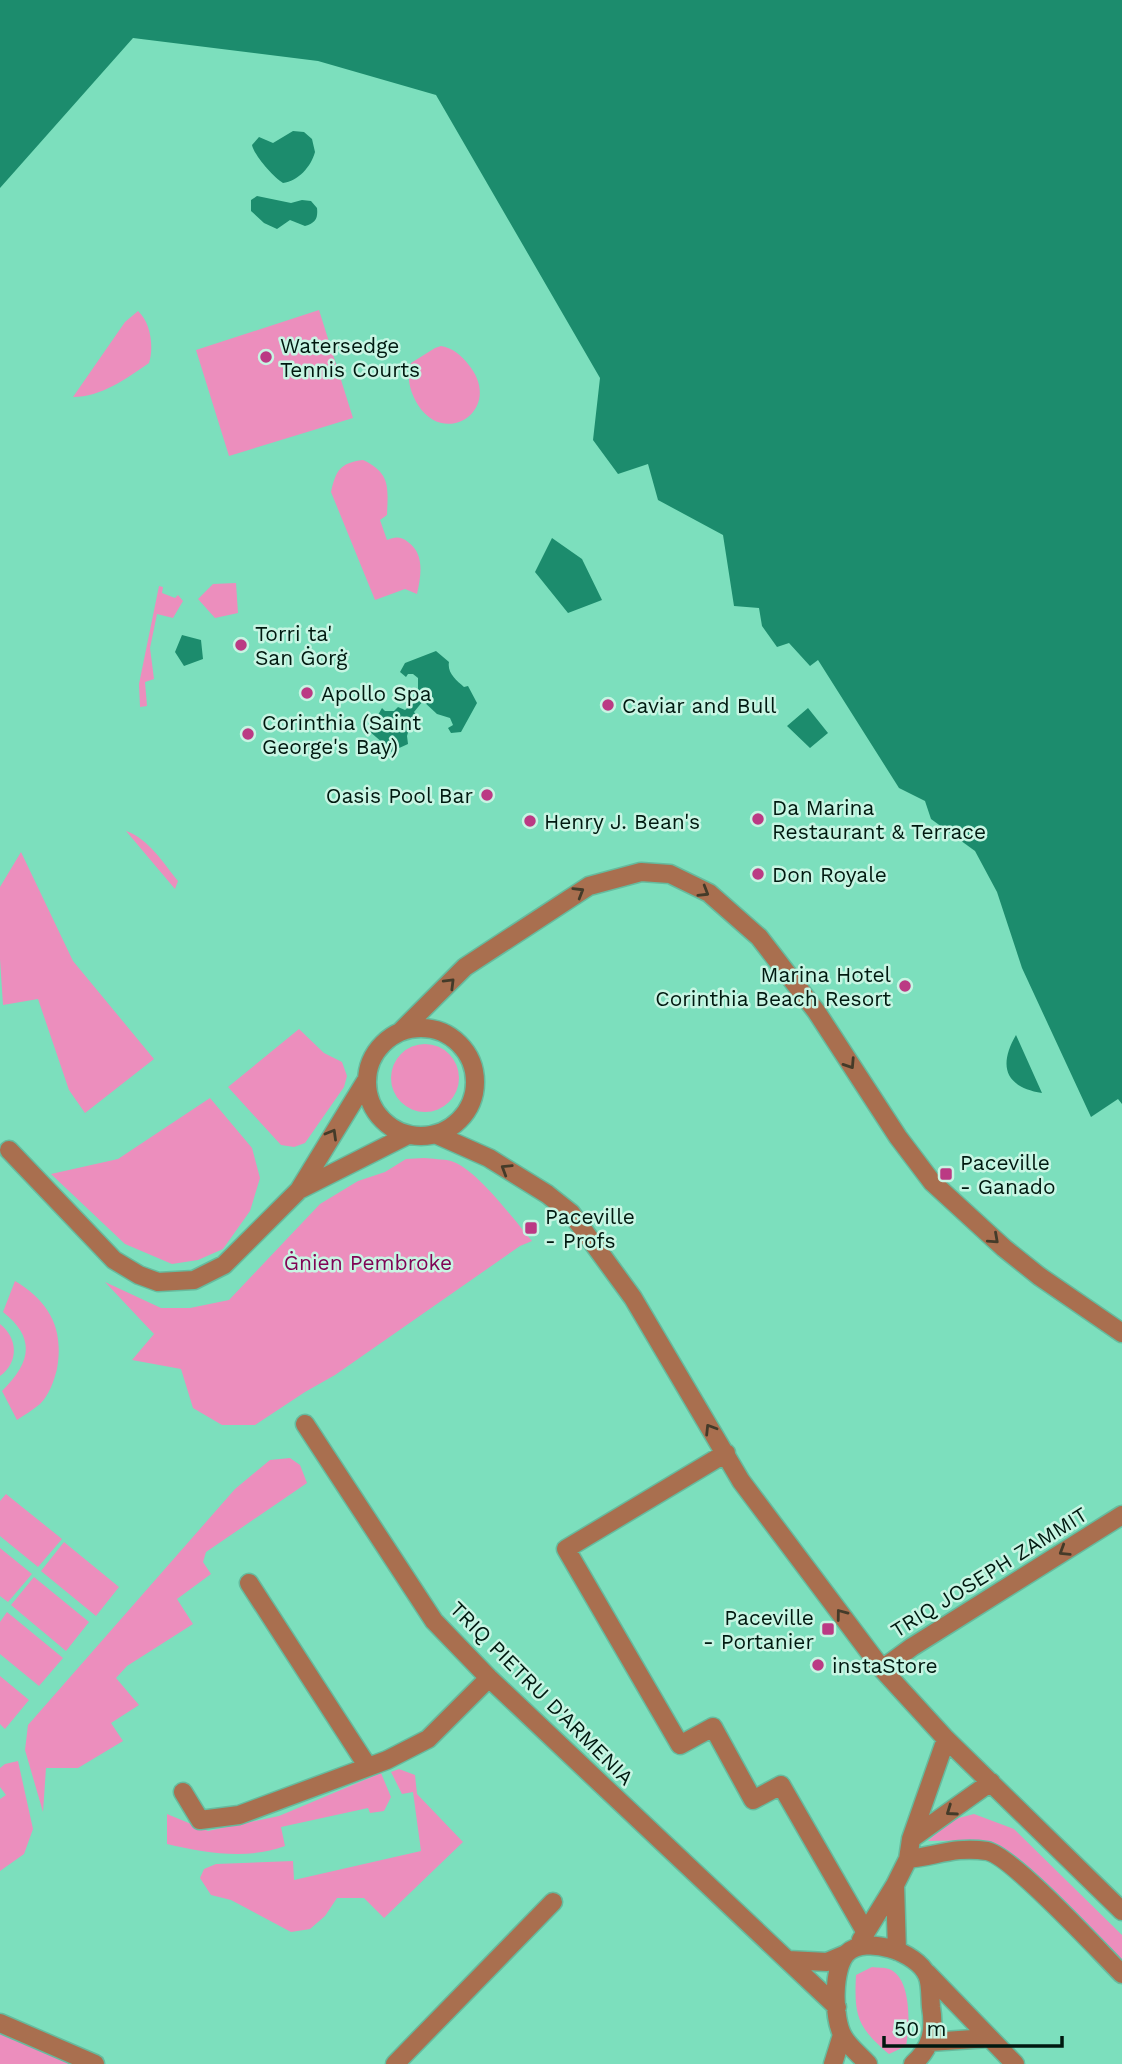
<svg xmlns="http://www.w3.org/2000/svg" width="1122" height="2064" font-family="'Work Sans',sans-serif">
	<rect width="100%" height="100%" fill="#7cdfbd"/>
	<!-- green -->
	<path fill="#ec8ebd" d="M319,310L353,418L229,456L196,350Z
		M138,311C151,323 154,347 149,363C126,379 101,397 73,397L125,322Z
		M441,346C453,348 461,355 468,364C505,408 446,449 418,405C410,392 406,378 411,363L435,348Z
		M363,460C391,473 388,488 387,515L380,520L387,540C395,537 400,536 408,542C425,554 421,576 417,594L405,589L375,600L331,492C336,470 340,463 363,460Z
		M236,583L238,613L215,618L198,599L213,584Z
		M159,586L163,587L162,593L175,598L178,595L183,601L173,618L157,614L150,648L154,679L145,682L147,706L140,707L139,684Z
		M126,831C148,838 164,864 178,881L175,889Z
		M21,852L73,961L154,1059L85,1113L69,1090L38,999L3,1005L0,959V887Z
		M299,1029L324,1053L342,1062L347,1076L344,1087L305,1143L294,1147L281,1145L228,1087Z
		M391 1078a34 34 0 1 1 68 0a34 34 0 1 1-68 0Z
		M210,1098L252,1148L260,1178L250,1211L223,1249L198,1260L172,1264L125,1244L51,1174L118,1159Z
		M424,1158C432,1159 443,1159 451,1161C476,1168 514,1220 532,1241L520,1246L335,1375L305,1392L255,1425H222L193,1408L181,1369L132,1360L154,1334L105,1282L161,1308H190L229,1300L320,1204L358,1181L385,1172L406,1159Z
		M15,1281C50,1302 64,1329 57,1369C54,1381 49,1395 40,1404C33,1410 24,1415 17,1420L2,1391C30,1363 37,1339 3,1312Z
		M0,1324C18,1338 19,1362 0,1376Z
		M290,1458L300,1465L307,1483L206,1552L203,1562L211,1574L177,1599L193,1624L127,1666L116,1678L139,1705L111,1723L123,1741L78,1768H46L43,1812L25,1750L28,1725L235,1489L270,1460Z
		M6,1494L62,1539L38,1567L0,1536V1501Z
		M64,1542L119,1587L96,1616L41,1571Z
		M0,1548L32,1574L8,1602L0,1596Z
		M34,1577L89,1622L66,1651L11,1605Z
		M7,1612L63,1658L39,1686L0,1654V1622Z
		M0,1676L29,1700L5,1729L0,1724Z
		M18,1761L33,1829L24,1854L0,1871V1799L6,1795L0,1787V1768L5,1764Z
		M399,1769L415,1775L417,1794L463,1842L384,1918L364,1898H337L325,1916L310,1929L291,1932L231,1900L211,1895L200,1878L204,1869L216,1864L293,1861L294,1880L421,1851L413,1792L402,1794L391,1772Z
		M381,1773L391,1797L384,1811L370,1813L368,1808L281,1827L285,1846C248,1860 205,1853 167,1844V1814L208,1831L279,1816Z
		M974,1814L1014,1829L1122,1935V1966L1004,1851L984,1840L928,1841L951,1820Z
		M872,1967C877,1968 884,1967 889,1969C912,1978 910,2026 906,2046L889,2054C857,2027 854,2016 856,1975Z
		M0,2033L9,2037L73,2064H0Z"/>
	<!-- water -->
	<path fill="#1c8c6d" d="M0,0H1122V1104L1118,1099L1091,1117L1022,968L997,892L975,851L931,819L925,801L899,788L818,660L810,666L789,643L777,647L762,626L759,608L734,606L723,535L658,500L648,464L618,474L593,440L600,378L436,95L318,61L133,38L0,188Z
		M293,131L304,132L312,139L315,152C311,167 298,181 283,183C273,177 254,155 252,145L259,137L273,143Z
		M257,196L291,203L302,200L311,201L317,208C318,218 316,223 305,226L290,220L277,229L264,223L251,211V200Z
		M552,538L582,559L602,600L568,613L535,572Z
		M182,635L201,640L203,659L184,666L175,652Z
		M436,651L449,662C447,673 456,680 464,687L468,686L477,703L461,732L451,733L448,728L453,725L450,718L437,714L423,701L414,712L417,716L415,728L409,729L407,736L408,744L386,754L383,743L369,731L382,708L385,711H394L398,707L405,710L421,697L418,691V678L413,674H408L406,677L400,672L405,663Z
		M808,708L828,733L810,748L787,726Z
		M1016,1035L1042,1093C1005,1087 998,1066 1016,1035Z"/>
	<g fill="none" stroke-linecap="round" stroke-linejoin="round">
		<defs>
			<path id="minor" d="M367 1082a54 54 0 1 1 108 0a54 54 0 1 1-108 0Z
				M401,1031L465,967L589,886L641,872L670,874L709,893L759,937L816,1011L898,1137L932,1182L1004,1248L1039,1276L1122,1333
				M435,1134L489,1158L547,1194L571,1213L633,1298L741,1481L882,1669L946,1739L1122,1911
				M9,1150L114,1260L139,1275L158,1282L194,1280L224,1265L299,1190L367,1079
				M299,1190L406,1136
				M305,1424L434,1621L489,1678L837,2007
				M726,1453L566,1549L680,1745L713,1727L753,1800L781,1785L865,1931
				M249,1583L368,1767
				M882,1669L912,1647L1122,1515
				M183,1792L200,1820L239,1815L387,1760L428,1739L489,1678
				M911,1839L991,1782
				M908,1859C937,1856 955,1846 987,1851C1011,1855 1100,1952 1122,1974
				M895,1885L897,1951
				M861,1940L895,1885L908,1859L911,1839L946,1739
				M788,1960L827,1962L846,1954
				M927,1973L1015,2064
				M0,2023L95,2064
				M930,2042L988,2038
				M395,2064L553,1902
				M833,2064L842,2035
				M868,2064C860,2055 848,2046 843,2036C833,2019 832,1968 847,1953C866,1935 917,1952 927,1975C931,1983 930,1997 931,2007C935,2031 931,2048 913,2064"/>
		</defs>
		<!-- minor casing -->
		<use href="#minor" stroke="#66bb9e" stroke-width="21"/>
		<!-- minor -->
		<use href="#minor" stroke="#a96f4f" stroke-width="18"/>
	</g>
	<!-- one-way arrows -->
	<defs><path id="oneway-chevron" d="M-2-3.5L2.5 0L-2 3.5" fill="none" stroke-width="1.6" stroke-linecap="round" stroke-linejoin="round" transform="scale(1.75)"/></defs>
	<g stroke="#443b29">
		<use href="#oneway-chevron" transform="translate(579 892) rotate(-31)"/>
		<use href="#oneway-chevron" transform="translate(704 892) rotate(31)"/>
		<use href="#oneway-chevron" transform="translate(450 983) rotate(-45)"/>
		<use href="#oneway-chevron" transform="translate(850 1064) rotate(57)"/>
		<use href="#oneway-chevron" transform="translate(332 1134) rotate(-60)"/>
		<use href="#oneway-chevron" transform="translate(506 1169) rotate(-148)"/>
		<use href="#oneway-chevron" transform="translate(994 1239) rotate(42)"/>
		<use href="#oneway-chevron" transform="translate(710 1429) rotate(-122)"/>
		<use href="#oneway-chevron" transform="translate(1064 1551) rotate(148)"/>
		<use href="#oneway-chevron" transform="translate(841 1614) rotate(-127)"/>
		<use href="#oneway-chevron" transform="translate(951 1811) rotate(145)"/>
	</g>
	<!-- markers -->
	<g fill="#bb3a84" stroke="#c7f5e3" stroke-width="2.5">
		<circle cx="266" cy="357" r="7"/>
		<circle cx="241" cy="645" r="7"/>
		<circle cx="307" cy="693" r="7"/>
		<circle cx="608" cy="705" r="7"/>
		<circle cx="248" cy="734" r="7"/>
		<circle cx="487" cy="795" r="7"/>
		<circle cx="758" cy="819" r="7"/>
		<circle cx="530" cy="821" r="7"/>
		<circle cx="758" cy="874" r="7"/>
		<circle cx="905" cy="986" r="7"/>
		<rect x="939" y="1167" width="14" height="14" rx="3.5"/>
		<rect x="524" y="1221" width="14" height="14" rx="3.5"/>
		<rect x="821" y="1622" width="14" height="14" rx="3.5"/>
		<circle cx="818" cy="1665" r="7"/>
	</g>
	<g text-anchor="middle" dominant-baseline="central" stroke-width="5" stroke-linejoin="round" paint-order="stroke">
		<!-- poi labels -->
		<g font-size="21" fill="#001910" stroke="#c7f5e3" text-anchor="start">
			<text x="280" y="345">Watersedge<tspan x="280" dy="24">Tennis Courts</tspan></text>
			<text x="255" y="633">Torri ta'<tspan x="255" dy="24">San Ġorġ</tspan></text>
			<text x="321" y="693">Apollo Spa</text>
			<text x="622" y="705">Caviar and Bull</text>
			<text x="262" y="722">Corinthia (Saint<tspan x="262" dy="24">George's Bay)</tspan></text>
			<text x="473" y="795" text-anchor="end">Oasis Pool Bar</text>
			<text x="772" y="807">Da Marina<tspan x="772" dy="24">Restaurant &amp; Terrace</tspan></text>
			<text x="544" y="821">Henry J. Bean's</text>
			<text x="772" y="874">Don Royale</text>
			<text x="891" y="974" text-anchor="end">Marina Hotel<tspan x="891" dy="24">Corinthia Beach Resort</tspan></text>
			<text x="960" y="1162">Paceville<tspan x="960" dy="24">- Ganado</tspan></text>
			<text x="545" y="1216">Paceville<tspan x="545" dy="24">- Profs</tspan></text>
			<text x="814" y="1617" text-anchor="end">Paceville<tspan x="814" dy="24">- Portanier</tspan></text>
			<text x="832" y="1665">instaStore</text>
		</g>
		<!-- park labels -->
		<g font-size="21" fill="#800455" stroke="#c7f5e3">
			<text x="368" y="1262">Ġnien Pembroke</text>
		</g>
		<!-- street labels -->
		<g font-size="21" fill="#001910" stroke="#c7f5e3">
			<text transform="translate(989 1572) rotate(-32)">TRIQ JOSEPH ZAMMIT</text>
			<text transform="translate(542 1693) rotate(45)">TRIQ PIETRU D'ARMENIA</text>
		</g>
	</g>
	<!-- scale -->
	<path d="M884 2036v10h178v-10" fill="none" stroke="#001910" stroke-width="3.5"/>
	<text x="894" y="2036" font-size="21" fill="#001910" stroke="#c7f5e3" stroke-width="5" paint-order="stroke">50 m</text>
</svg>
